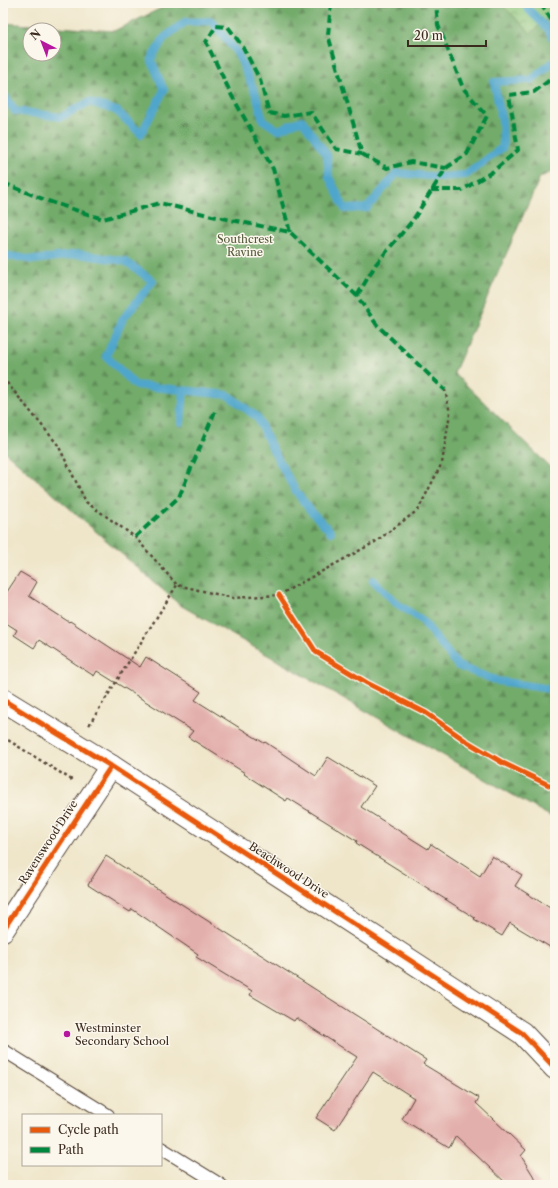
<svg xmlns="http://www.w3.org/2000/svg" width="558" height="1188" font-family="'Libre Caslon Text',serif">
	<defs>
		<pattern id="forest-firs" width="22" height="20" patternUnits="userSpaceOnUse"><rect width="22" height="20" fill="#72ab6b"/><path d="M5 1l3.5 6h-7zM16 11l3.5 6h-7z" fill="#5f8b57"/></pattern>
		<pattern id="park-crowns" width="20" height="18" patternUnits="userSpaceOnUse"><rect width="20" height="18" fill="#8dc67b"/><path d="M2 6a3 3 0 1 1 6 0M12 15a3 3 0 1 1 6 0" fill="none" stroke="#74a164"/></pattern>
	</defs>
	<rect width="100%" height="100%" fill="#fbf7ec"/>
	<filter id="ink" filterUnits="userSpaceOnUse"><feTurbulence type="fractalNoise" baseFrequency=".025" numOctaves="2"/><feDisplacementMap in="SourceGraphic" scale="8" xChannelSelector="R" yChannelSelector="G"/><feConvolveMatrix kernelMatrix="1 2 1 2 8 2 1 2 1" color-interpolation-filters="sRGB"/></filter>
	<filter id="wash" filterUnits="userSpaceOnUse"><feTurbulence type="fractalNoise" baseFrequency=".012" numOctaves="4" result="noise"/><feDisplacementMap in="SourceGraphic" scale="16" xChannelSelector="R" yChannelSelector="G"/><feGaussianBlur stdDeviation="0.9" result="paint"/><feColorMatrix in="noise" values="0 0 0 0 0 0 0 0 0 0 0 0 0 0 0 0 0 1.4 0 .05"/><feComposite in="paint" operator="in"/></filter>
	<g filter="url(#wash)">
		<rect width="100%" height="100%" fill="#efe6ca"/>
		<!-- forest -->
		<path fill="url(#forest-firs)" stroke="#566a44" fill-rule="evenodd" d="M172,3H555V171L540,177L454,373L555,472V819L180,605L3,450V23L114,31ZM30,30H54V54H30Z"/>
		<!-- park -->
		<path fill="url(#park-crowns)" stroke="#64784c" d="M500,3H555V11L531,33Z"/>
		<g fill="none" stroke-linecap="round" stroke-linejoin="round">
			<!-- stream -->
			<path stroke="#4fa6cc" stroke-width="8" d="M527,3V8L548,29L555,42
				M3,93L15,111L61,117L89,102L117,111L141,134L164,90L151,59L164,38L185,22L212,21L238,54L256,95L263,120L278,130L302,120L327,155L329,177L345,209L367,208L397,173L440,177L466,175L503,147L502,121L494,82L531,80L555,61
				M3,255L34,260L79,254L125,261L153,281L123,319L106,356L135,385L228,395L257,417L273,450L295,490L310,510L331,532
				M181,422L184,390
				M373,580L396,603L422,620L458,666L498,681L525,685L555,690"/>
		</g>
		<g id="blocks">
			<!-- building -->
			<path fill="#e3afac" d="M20,572L37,582L29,596L69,622L70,621L140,667L146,657L201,692L195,700L264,743L265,742L316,776L328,757L375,786L361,807L428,849L431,844L480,876L492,856L522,875L515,886L555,911V950L510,923L502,936L474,919L475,918L356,843L357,841L288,798L286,801L244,774L245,773L188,737L193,731L97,671L94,676L39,640L34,648L14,635L17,630L3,621V598Z
				M106,856L426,1060L423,1064L479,1098L476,1103L526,1150L521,1156L539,1185H508L456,1136L449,1148L402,1119L414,1098L373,1072L335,1130L316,1118L357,1057L296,1018L294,1021L250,995L252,991L196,957L198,954L132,909L130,912L88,885Z"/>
		</g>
	</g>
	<g filter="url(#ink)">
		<use href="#blocks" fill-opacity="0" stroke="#564638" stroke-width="1"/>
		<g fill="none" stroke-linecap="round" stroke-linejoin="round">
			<defs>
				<path id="lane" d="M3,1050L108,1115
					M161,1148L221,1185"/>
				<path id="street" d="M3,930L111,766"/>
				<path id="secondary" d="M3,700L111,766L522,1033L555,1068"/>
			</defs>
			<!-- lane casing -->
			<use href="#lane" stroke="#564638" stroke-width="14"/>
			<!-- street casing -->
			<use href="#street" stroke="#564638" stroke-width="24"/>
			<!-- secondary casing -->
			<use href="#secondary" stroke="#564638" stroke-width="24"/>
			<!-- path -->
			<path stroke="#564638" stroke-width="2.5" stroke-dasharray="3 3" stroke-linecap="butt" d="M3,378L58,445L86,502L135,537L177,585L233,598L279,595L375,542L418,510L442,463L450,413L445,390
				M279,595L316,652L367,683L426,713L466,741L503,763L555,788
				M89,725L177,585
				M3,737L72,780"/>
			<!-- lane -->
			<use href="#lane" stroke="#fff" stroke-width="12"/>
			<!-- street -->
			<use href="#street" stroke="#fff" stroke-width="22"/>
			<!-- secondary -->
			<use href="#secondary" stroke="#fff" stroke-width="22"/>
			<!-- quiet -->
			<path stroke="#00873e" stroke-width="4" stroke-dasharray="8 4" stroke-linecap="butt" d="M331,3L328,35L362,154L387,168L411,162L446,168
				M540,3L555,25
				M3,183L48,201L103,219L160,203L212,216L290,232L357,296L377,325L445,390
				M431,190H462L492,172L518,150L509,95L534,92L555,76
				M290,232L273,169L232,96L206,42L216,26L228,27L243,47L260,80L269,113L284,116L311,112L336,149L362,154
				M357,296L376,264L413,220L446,168L467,154L487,116L463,88L438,25L436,3
				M135,537L179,497L216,409"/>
			<defs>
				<path id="cycleway" d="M279,595L316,652L367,683L426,713L466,741L503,763L555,788
					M3,700L111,766L522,1033L555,1068
					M3,930L111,766"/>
			</defs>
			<!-- cycleway casing -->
			<use href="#cycleway" stroke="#fbf7ec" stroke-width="8"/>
			<!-- cycleway -->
			<use href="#cycleway" stroke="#e8590c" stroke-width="5"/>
		</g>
	</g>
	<!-- markers -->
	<circle fill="#b5179e" stroke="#fbf7ec" stroke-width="1.5" cx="67" cy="1034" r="4"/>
	<g text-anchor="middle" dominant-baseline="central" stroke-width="3" stroke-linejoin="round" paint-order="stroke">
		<!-- park labels -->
		<g font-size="11" fill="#54593a" stroke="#fbf7ec">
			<text x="245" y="239">Southcrest<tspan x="245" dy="13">Ravine</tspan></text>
		</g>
		<!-- street labels -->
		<g font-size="11" fill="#3b2a1e" stroke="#fbf7ec">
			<text transform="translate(48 842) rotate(-57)">Ravenswood Drive</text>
			<text transform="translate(289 870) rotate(33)">Beachwood Drive</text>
		</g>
		<!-- poi labels -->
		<g font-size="11" fill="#3b2a1e" stroke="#fbf7ec" text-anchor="start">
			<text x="75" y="1028">Westminster<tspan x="75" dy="13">Secondary School</tspan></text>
		</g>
	</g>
	<!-- margin -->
	<rect width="558" height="1188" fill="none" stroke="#fbf7ec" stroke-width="16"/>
	<!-- legend -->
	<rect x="22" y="1114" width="140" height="52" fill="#fbf7ec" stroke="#aea59a"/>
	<rect x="30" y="1127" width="20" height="6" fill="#e8590c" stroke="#aea59a"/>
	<text x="58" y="1134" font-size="12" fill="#3b2a1e">Cycle path</text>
	<rect x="30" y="1147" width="20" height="6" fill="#00873e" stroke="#aea59a"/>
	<text x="58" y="1154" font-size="12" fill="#3b2a1e">Path</text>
	<!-- north arrow -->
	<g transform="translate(42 42) rotate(318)"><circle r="19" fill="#fbf7ec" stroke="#aea59a"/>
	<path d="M0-3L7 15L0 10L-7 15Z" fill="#b5179e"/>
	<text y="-6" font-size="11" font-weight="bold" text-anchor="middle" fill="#3b2a1e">N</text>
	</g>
	<!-- scale -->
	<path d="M408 40v6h78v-6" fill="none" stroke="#3b2a1e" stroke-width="2"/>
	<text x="414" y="40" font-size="12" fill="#3b2a1e" stroke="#fbf7ec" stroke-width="3" paint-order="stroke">20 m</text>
</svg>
